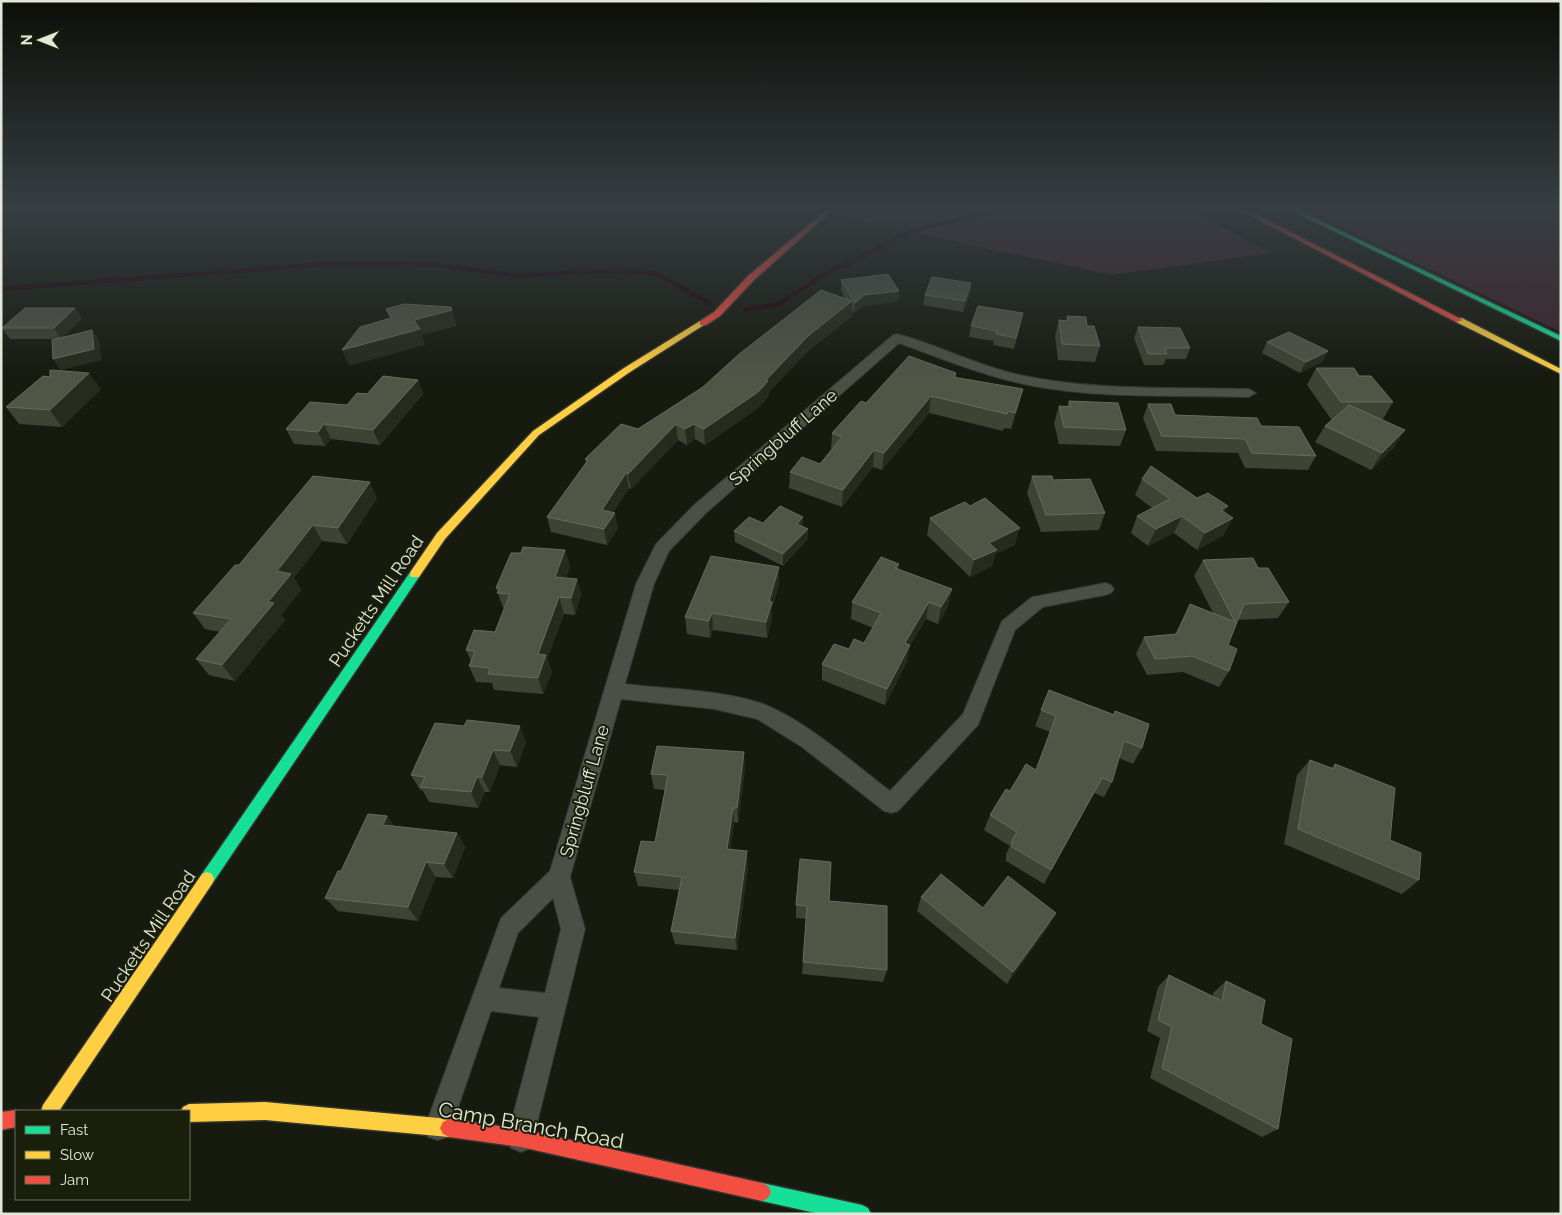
<svg xmlns="http://www.w3.org/2000/svg" width="1562" height="1215" font-family="Raleway,sans-serif">
	<rect width="100%" height="100%" fill="#171a0f"/>
	<!-- green -->
	<path fill="#40242e" d="M835,207H1186L1271,253L1111,275L832,215Z
		M1298,207H1561V332Z"/>
	<g fill="none" stroke-linecap="round" stroke-linejoin="round">
		<!-- stream -->
		<path stroke="#220210" stroke-width="4.5" d="M1,289L341,263L440,265L517,276L597,271L651,273L659,275L709,303
			M745,310L779,304L831,270L848,264L911,231L991,212H1091L1112,207"/>
		<defs>
			<path id="street" d="M897,334C939,345 978,366 1020,375C1095,391 1173,387 1249,389L1256,393L1249,397C1177,395 1103,399 1033,386C986,377 943,359 899,343L706,513L669,551L654,584L625,684C666,689 731,690 768,706C810,724 853,763 890,791L963,714L1002,621L1032,597L1038,596L1105,583L1111,585L1114,589L1111,593L1105,595L1043,607L1015,630L978,725L898,811L891,813L884,811L802,747L757,719L714,709L621,699L570,877L585,929L531,1148L521,1152L511,1148L507,1138L539,1017L491,1011L448,1137L438,1140L428,1137L425,1127L501,918L550,871L636,584L656,544L694,505L893,335ZM553,898L561,929L545,993L499,988L518,933Z"/>
			<path id="fast" d="M1284,207H1291L1561,336V341Z
				M415,570L420,574L419,577L212,884L207,886L202,884L200,879L202,874L411,571Z
				M762,1183L862,1205L868,1208L871,1214H820L762,1201L756,1198L753,1192L756,1186Z"/>
			<path id="slow" d="M1456,318H1462L1561,369V374L1456,322Z
				M700,321L707,323L630,372L539,435L445,539L419,577H411L410,574L411,571L437,533L533,431L624,368Z
				M207,872L212,874L214,879L212,884L59,1111H41L43,1105L202,874Z
				M265,1102L449,1119L455,1122L458,1128L455,1134L449,1137L265,1120L189,1122V1111H181L183,1107L189,1104Z"/>
			<path id="jam" d="M830,207H836L754,280L720,316L706,325H700V321L714,312L748,276Z
				M1234,207H1241L1463,320L1456,322Z
				M16,1110L18,1111H16V1127L1,1130V1112Z
				M449,1119L521,1129L762,1183L768,1186L771,1192L768,1198L762,1201L521,1147L449,1137L443,1134L440,1128L443,1122Z"/>
		</defs>
		<!-- street casing -->
		<use href="#street" stroke="#33352e" stroke-width="2"/>
		<!-- fast casing -->
		<use href="#fast" stroke="#33352e" stroke-width="3"/>
		<!-- slow casing -->
		<use href="#slow" stroke="#33352e" stroke-width="3"/>
		<!-- jam casing -->
		<use href="#jam" stroke="#33352e" stroke-width="3"/>
		<!-- street -->
		<use href="#street" fill="#4c4f46" fill-rule="evenodd"/>
		<!-- fast -->
		<use href="#fast" fill="#16e098" fill-rule="evenodd"/>
		<!-- slow -->
		<use href="#slow" fill="#ffcf43" fill-rule="evenodd"/>
		<!-- jam -->
		<use href="#jam" fill="#f24e42" fill-rule="evenodd"/>
	</g>
	<!-- wall -->
	<path fill="#3e4334" d="M841,280L899,291L898,301L864,306L854,313L852,310V316L808,351L769,392V396L758,408L705,445L695,439L687,445L678,440L631,489L629,488L613,512L618,528L607,545L551,532L547,517L586,463L585,459L638,429L845,298L841,291Z
		M971,283L970,294L963,312L923,305L925,295Z
		M75,308L82,318L63,337L92,330L99,341L101,360L60,370L55,339H10L2,328Z
		M1023,313L1014,349L993,345L994,341L969,337L971,326Z
		M1067,316L1087,326L1100,346L1095,362L1058,360L1055,336L1059,320L1066,321Z
		M1138,327L1190,348L1186,359H1166L1163,365H1144L1134,338Z
		M1267,342L1328,351L1322,362L1300,373L1262,353Z
		M1316,368L1359,376L1393,402L1383,419H1380L1405,430L1394,447L1371,470L1315,442L1325,426L1332,419H1331L1307,385Z
		M956,373V377L1019,405L1011,429L1004,428L1003,431L929,413L882,470L873,467L842,507L789,488L790,472L820,464L831,450L832,433L866,403Z
		M418,380L423,394L380,445L331,439L325,446L294,444L286,429L347,405L367,394Z
		M101,389L62,427L19,424L6,407Z
		M1069,401L1126,430L1120,446L1059,444L1054,423L1059,406H1067Z
		M1148,404L1175,415L1261,426L1316,456L1308,470L1245,468L1238,453L1156,451L1143,418Z
		M313,476L377,498L347,544L322,541L294,578L301,590L281,615L285,620L235,681L209,675L196,659L220,632L205,629L193,613L239,565Z
		M1032,476L1053,480L1105,513L1099,530L1041,532L1027,493Z
		M1142,479L1197,498L1228,506L1224,512V535L1197,550L1174,533L1148,546L1131,533L1137,516L1152,508L1135,495Z
		M803,517V527L808,529L807,540L783,566L735,542L734,531L763,523Z
		M930,518L1015,545L995,554L992,566L970,577L927,535Z
		M565,550L570,567L566,578L577,579L581,595L575,615L564,614L547,659L552,672L543,694L494,690L492,683L476,682L469,666L471,661L466,650L495,632L504,610L496,588L521,553Z
		M1203,560L1258,568L1289,602L1278,618L1238,620L1228,645L1229,671L1219,687L1183,672L1147,675L1136,654L1144,637L1175,634L1190,604L1213,613L1194,576Z
		M899,564L898,569L948,606L938,624L926,619L909,647L907,661L885,705L822,680V664L849,649L864,643L873,628L851,619L852,602Z
		M779,567V584L772,608V618L767,638L713,630L710,638L687,634L685,617Z
		M1049,690L1114,714L1115,711L1142,748L1133,764L1119,758L1112,782L1104,797L1094,793L1044,884L1006,861V854L1010,846L984,830L990,815L1010,791L1036,770L1050,732L1035,726Z
		M435,723L526,742L517,767L500,765L490,792H485L478,808L429,802L423,791L420,790L411,775Z
		M1310,760L1331,768L1335,764L1419,880L1402,894L1284,844L1297,775Z
		M745,768L738,823L734,822L730,850L748,866L737,950L675,944L671,931L679,890L638,886L634,872L655,842L665,790L654,789L651,774Z
		M387,816L394,826L457,833L465,847L453,878L436,877L418,921L338,911L325,898L341,871Z
		M921,897L983,908L1049,926L1007,984L917,911Z
		M829,901L887,970L883,982L802,974L806,919L796,918V905Z
		M1169,975L1213,996V993L1226,981L1261,1024L1278,1129L1262,1137L1150,1078L1160,1038L1147,1031L1158,987Z"/>
	<!-- shaded-wall -->
	<path fill="#272b1e" d="M971,283L970,294L963,312L965,301Z
		M899,291L898,301L864,306L854,313L855,303L864,295Z
		M852,301V316L808,351L769,392V396L758,408L705,445L704,429L766,380L808,336Z
		M451,307L457,326L422,335L425,345L349,366L342,350L414,320Z
		M75,308L82,318L61,339L54,328Z
		M92,330L99,341L101,360L60,370L53,359Z
		M1328,351L1322,362L1300,373L1306,362Z
		M89,373L101,389L62,427L50,410Z
		M418,380L423,394L380,445L373,430Z
		M1023,389L1019,405L1011,429L1015,413Z
		M931,396L929,413L882,470L884,453Z
		M324,424L331,439L325,446L318,432Z
		M676,424L678,440L631,489L628,474Z
		M694,424L695,439L687,445L685,429Z
		M1405,430L1394,447L1371,470L1382,453Z
		M874,450L873,467L842,507L843,490Z
		M626,473L629,488L605,525L602,510Z
		M370,482L377,498L347,544L338,528Z
		M1228,506L1219,523L1221,510Z
		M615,513L618,528L607,545L604,529Z
		M1182,516L1174,533L1148,546L1156,529Z
		M803,517V528L797,524Z
		M1233,518L1224,535L1197,550L1205,533Z
		M313,525L322,541L294,578L301,590L281,615L285,620L235,681L222,665L277,571Z
		M1020,528L1015,545L995,554L992,566L970,577L974,560L989,543Z
		M808,529L807,540L783,566V554Z
		M565,550L570,567L560,594L555,577Z
		M779,567V584L772,608V618L767,638L766,622L769,601Z
		M577,579L581,595L575,615L571,598Z
		M952,589L948,606L938,624L941,607Z
		M559,597L564,614L547,659L552,672L543,694L538,678V654Z
		M929,602L926,619L909,647L907,661L885,705L887,689L905,643Z
		M712,613L713,630L710,638L709,621Z
		M520,726L526,742L517,767L510,751Z
		M493,750L500,765L490,792L482,777Z
		M744,752L745,768L738,823L737,808Z
		M477,777L485,792L478,808L471,792Z
		M733,808L734,822L728,864L727,849Z
		M387,816L397,831L383,825Z
		M457,833L465,847L453,878L444,864Z
		M747,851L748,866L737,950L735,938Z
		M426,862L436,877L418,921L408,907Z
		M1056,913L1049,926L1007,984L1013,972Z"/>
	<!-- building -->
	<path fill="#505546" stroke="#676c5d" d="M888,274L899,291L864,295L855,303L841,280Z
		M932,277L971,283L965,301L925,295Z
		M821,290L852,301L808,336L766,380L768,381L758,392L704,429L694,424L685,429L676,424L628,474L626,473L602,510L615,513L604,529L547,517L588,460L585,459L621,424L638,429L703,387L738,355Z
		M404,304L451,307L452,310L414,320L420,329L342,350L360,327L391,318L386,309Z
		M978,306L1023,313L1016,338L996,334L997,331L971,326Z
		M25,308H75L54,328H2Z
		M1067,316L1086,317L1087,326H1094L1100,346L1062,344L1059,320L1068,321Z
		M1138,327L1180,328L1190,348H1165L1167,354H1148Z
		M92,330L94,349L53,359L52,340Z
		M1289,332L1328,351L1306,362L1267,342Z
		M909,356L956,373L953,377L1023,389L1015,413L1008,411L1007,414L931,396L884,453L874,450L843,490L790,472L802,457L820,464L842,437L832,433L861,401L866,403Z
		M1316,368H1354L1359,376H1371L1393,402H1341Z
		M50,370L89,373L50,410L6,407L43,376L50,377Z
		M383,376L418,380L373,430L324,424L318,432L286,429L310,402L347,405L357,393L367,394Z
		M1069,401L1118,403L1126,430L1064,427L1059,406L1071,407Z
		M1148,404H1171L1175,415L1257,418L1261,426L1299,427L1316,456L1252,453L1245,439L1162,436Z
		M1349,405L1405,430L1382,453L1325,426Z
		M1151,466L1197,498L1208,493L1228,506L1221,510L1233,518L1205,533L1182,516L1156,529L1137,516L1170,499L1142,479Z
		M313,476L370,482L338,528L313,525L277,571L291,574L268,602L274,603L222,665L196,659L231,619L193,613L235,565H239Z
		M1032,476H1052L1053,480L1090,479L1105,513L1046,515Z
		M985,498L1020,528L989,543L997,550L974,560L930,518L965,502L970,506Z
		M780,506L803,517L797,524L808,529L783,554L734,531L749,517L763,523Z
		M523,547L565,550L555,577L577,579L571,598L559,597L538,654L546,655L538,678L488,674L490,668L469,666L475,651L466,650L474,630L495,632L510,594L497,593L500,588H496L511,553H521Z
		M711,556L779,567L769,601L772,602L766,622L712,613L709,621L685,617Z
		M881,557L899,564L895,568L952,589L941,607L929,602L905,643L910,645L887,689L822,664L834,644L849,649L854,639L864,643L881,613L852,602Z
		M1253,558L1258,568H1268L1289,602L1244,604L1228,645L1237,649L1229,671L1192,656L1155,659L1144,637L1177,634L1190,604L1235,622L1203,560Z
		M1049,690L1114,715L1115,711L1149,724L1142,748L1124,741L1112,782L1102,778L1051,870L1012,847V840L1017,832L990,815L1006,789L1010,791L1026,764L1036,770L1056,716L1041,710Z
		M467,720L520,726L510,751L493,750L482,777H477L471,792L420,787L425,777L411,775L435,723L464,726Z
		M657,746L744,752L737,808H733L727,849L747,851L735,938L671,931L682,877L634,872L641,841L655,842L668,775L651,774Z
		M1310,760L1334,769L1335,764L1395,788L1390,840L1421,853L1419,880L1298,829Z
		M368,814L387,816L383,825L457,833L444,864L426,862L408,907L325,898L338,871H341Z
		M800,859L831,862L829,901L887,906V970L803,962L807,906L796,905Z
		M941,874L983,908L1008,876L1056,913L1013,972L921,897Z
		M1169,975L1222,1001L1226,981L1265,1000L1261,1024L1292,1039L1278,1129L1162,1068L1172,1027L1158,1020Z"/>
	<!-- sky -->
	<linearGradient id="sky" x2="0" y2="1"><stop stop-color="#0d0e08"/><stop offset="0.55" stop-color="#363e42"/><stop offset="1" stop-color="#363e42" stop-opacity="0"/></linearGradient>
	<rect width="1562" height="377" fill="url(#sky)"/>
	<g text-anchor="middle" dominant-baseline="central" stroke-width="4" stroke-linejoin="round" paint-order="stroke">
		<!-- street labels -->
		<g font-size="18" fill="#e2e7da" stroke="#191f0a">
			<text transform="translate(783 437) rotate(-41)">Springbluff Lane</text>
			<text transform="translate(376 601) rotate(-56)">Pucketts Mill Road</text>
			<text transform="translate(584 791) rotate(-74)">Springbluff Lane</text>
			<text transform="translate(148 936) rotate(-56)">Pucketts Mill Road</text>
		</g>
		<!-- near-street labels -->
		<g font-size="21" fill="#e2e7da" stroke="#191f0a">
			<text transform="translate(531 1125) rotate(10)">Camp Branch Road</text>
		</g>
	</g>
	<!-- border -->
	<rect width="1562" height="1215" fill="none" stroke="#e2e7da" stroke-width="5"/>
	<!-- legend -->
	<rect x="15" y="1110" width="175" height="90" fill="#191f0a" stroke="#696f5d"/>
	<rect x="25" y="1126" width="25" height="8" fill="#16e098" stroke="#696f5d"/>
	<text x="60" y="1135" font-size="15" fill="#e2e7da">Fast</text>
	<rect x="25" y="1151" width="25" height="8" fill="#ffcf43" stroke="#696f5d"/>
	<text x="60" y="1160" font-size="15" fill="#e2e7da">Slow</text>
	<rect x="25" y="1176" width="25" height="8" fill="#f24e42" stroke="#696f5d"/>
	<text x="60" y="1185" font-size="15" fill="#e2e7da">Jam</text>
	<!-- north arrow -->
	<g transform="translate(40 40) rotate(270)" stroke="#191f0a" stroke-width="4" paint-order="stroke">
	<path d="M0-4L9 19L0 12L-9 19Z" fill="#e2e7da"/>
	<text y="-8" font-size="14" font-weight="bold" text-anchor="middle" fill="#e2e7da">N</text>
	</g>
</svg>
